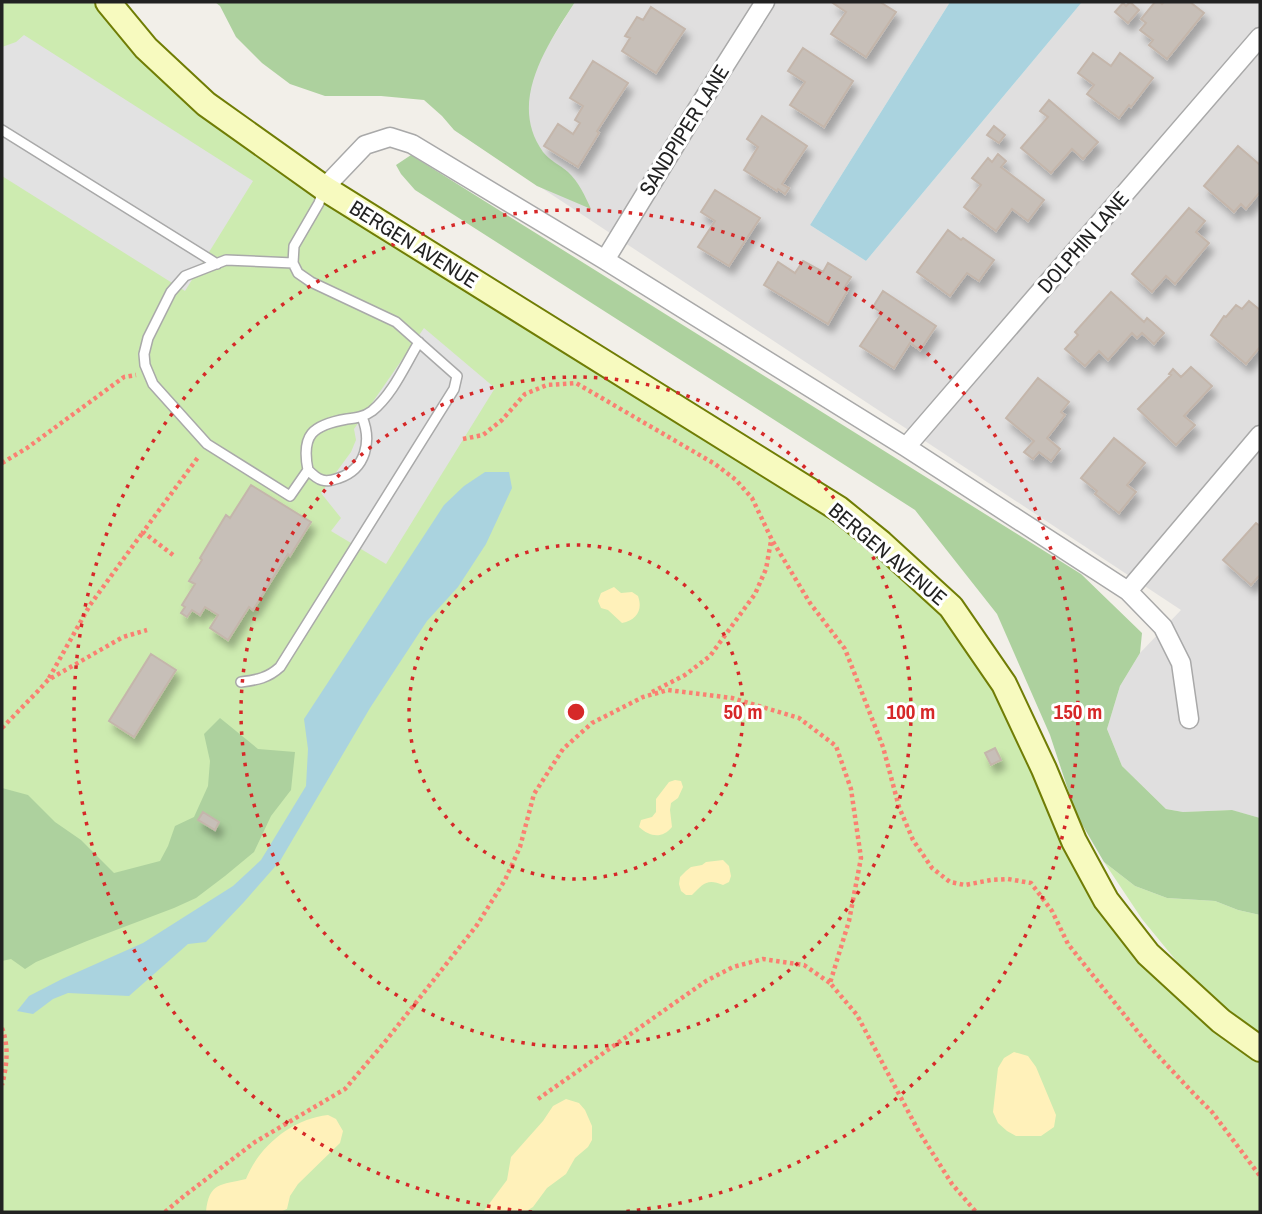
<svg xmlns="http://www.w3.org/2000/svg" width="1262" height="1214" font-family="'Archivo Narrow',sans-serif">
	<defs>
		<filter id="shadow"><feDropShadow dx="4.5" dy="8" stdDeviation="3.5" flood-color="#0004"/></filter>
	</defs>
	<rect width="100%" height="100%" fill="#f2efe9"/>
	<!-- residential -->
	<path fill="#e0dfdf" d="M575,2H950L810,225L866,261L1082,2H1260V818L1231,810L1183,812L1166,809L1122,766L1107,729L1120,686L1140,653L1181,610L454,130L472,137L514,99Z"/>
	<!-- grass -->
	<path fill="#cdebb0" d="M2,2H108L206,104L839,509L951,607L1106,900L1260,1049V1212H2Z
		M1104,862L1135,886L1167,898L1215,901L1238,910L1260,915V1046L1192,980L1142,919Z"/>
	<!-- forest -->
	<path fill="#add19e" d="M215,2H575C548,44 507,102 543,152C549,160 560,165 568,172C579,182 585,196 591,209L537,186L454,130L442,116L424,100L381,96H325L290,84L262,63L236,37L220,6Z
		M411,155L1081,574L1142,633L1140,653L1120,686L1107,729L1122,766L1166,809L1183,812L1232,810L1260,818V915L1238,910L1215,901L1167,898L1135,886L1104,862L1076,814L1050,735L997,614L915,510L415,190L401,174L396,165Z
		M220,718L258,749L295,752L291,790L271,816L254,852L225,876L196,898L174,908L87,941L36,962L25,969L11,959L2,961V788L28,795L55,822L81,840L114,873L160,861L168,846L175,826L194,817L208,786L210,761L204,734Z"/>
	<!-- sand -->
	<path fill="#fff1ba" d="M614,587L621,593L632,592L638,596C643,610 637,620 622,623L608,610L601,608L598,601L601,593Z
		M675,780L681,781L683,787L678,798L671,803L670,810L672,827C662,839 650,837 639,827L641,820L652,817L656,812V799L669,782Z
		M723,860L729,866L731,876L729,882L723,885C707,878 703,884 692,895H686L681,891L679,884L680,877L686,871L691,867L702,865L706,862Z
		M1014,1052L1028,1056L1036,1067L1056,1115L1054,1127L1041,1136H1016L1007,1131L998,1123L993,1112L998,1068L1004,1058Z
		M566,1099L579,1103L585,1110L592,1126V1140L588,1147L575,1158L566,1174L547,1188L533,1207L525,1212H483L507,1180L511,1157L543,1121L553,1106Z
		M328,1115L336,1119L343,1131L340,1143L298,1184L290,1196L287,1209L280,1212H206C209,1182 221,1185 246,1179C259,1146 292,1119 328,1115Z"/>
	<!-- parking -->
	<path fill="#e2e2e2" d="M24,35L253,181L185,291L2,176V47L16,42Z
		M424,328L495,388L386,564L331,531L341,518L321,493L351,452L356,440L354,429Z"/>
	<!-- water -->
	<path fill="#aad3df" d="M950,2H1082L866,261L810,225Z
		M485,472H509L512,488L486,544L458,587L427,621L370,708L280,861L244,902L206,942L188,944L129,996L68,993L53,999L33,1014L17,1011L29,996L62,979L143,943L233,886L261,860L306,786L308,749L304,719L444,505L464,486Z"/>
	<!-- building -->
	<path fill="#c7bfb8" stroke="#c4b6ab" stroke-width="2" filter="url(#shadow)" d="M834,2H880L896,12L866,57L831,34L846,12L833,3Z
		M1130,2L1139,10L1128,23L1115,12L1123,3L1126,6Z
		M1155,2H1160L1162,4L1164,2H1190L1204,13L1167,59L1149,45L1153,40L1140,30L1146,23L1141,19Z
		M651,7L685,29L656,73L622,51L630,38L625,36L637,17L643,20Z
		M803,48L853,81L824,127L790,105L805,82L788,71Z
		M1093,53L1111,66L1120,53L1153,78L1131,107L1129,105L1119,118L1087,94L1094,85L1078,73Z
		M593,61L628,83L597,131L599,133L578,167L544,146L558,124L573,134L580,123L575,120L583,106L570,98Z
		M1049,100L1098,142L1083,159L1072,149L1051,173L1021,148L1048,117L1040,111Z
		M762,116L807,146L782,184L789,188L785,194L778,189L777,191L744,170L758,147L747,139Z
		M994,126L1005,135L999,143L987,135Z
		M1238,146L1260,165V192L1246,209L1241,204L1234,212L1204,186Z
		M998,154L1006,161L1001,167L1044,200L1028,221L1012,209L996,231L964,207L981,185L972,178L988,158L992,162Z
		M715,190L760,218L729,266L698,247L715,221L701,212Z
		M1189,208L1205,221L1196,232L1209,243L1175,284L1166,276L1152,292L1132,274Z
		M948,230L961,240L963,238L994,260L979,281L967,273L950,296L917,272Z
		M803,261L823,272L828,263L851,277L844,288L848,290L828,324L764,285L778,262L795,273Z
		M883,291L936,326L920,350L910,343L894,368L860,346L882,313L873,307Z
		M1111,292L1144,322L1147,318L1164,333L1154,344L1142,333L1137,338L1132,333L1108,360L1099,351L1085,366L1065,349L1078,335L1075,332Z
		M1249,301L1260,310V347L1246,364L1211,335L1224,316L1226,317L1236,305L1242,309Z
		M1191,367L1212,386L1184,416L1195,425L1176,445L1138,409L1171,375L1169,374L1173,369L1181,377Z
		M1038,378L1069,402L1061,412L1065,415L1047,438L1060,449L1051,461L1039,452L1033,459L1024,452L1034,441L1006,418Z
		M1114,438L1145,463L1127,485L1136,492L1119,513L1095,494L1097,491L1081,478Z
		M251,485L311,522L290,556L288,554L253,610L249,607L228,640L210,628L218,615L205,607L200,615L192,610L187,617L181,613L185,607L182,605L195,584L189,581L202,560L200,558L226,515L230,518Z
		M1256,523L1260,526V575L1251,585L1223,560Z
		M151,654L176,670L134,737L109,721Z
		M995,748L1001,760L991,765L985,753Z
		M203,812L219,822L215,830L198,820Z"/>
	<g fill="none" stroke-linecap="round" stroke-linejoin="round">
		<defs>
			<path id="lane" d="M2,130L217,264
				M362,417C372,441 366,469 339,478C333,480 328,482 322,480C317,479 312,474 308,470C301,435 312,425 347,419C356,418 364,417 372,411C393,394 405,365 419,342
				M308,470L290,496L207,444L153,384L145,365L144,354L148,338L171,292L185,276L226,260L293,263L294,246L319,203L323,190
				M241,682C257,680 268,678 280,667L454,389L457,376L396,322L311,282L298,273L293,263"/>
			<path id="street" d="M324,188L365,145L390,137L412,144L605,260L906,447L1128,591L1163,627L1181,663L1189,719
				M605,260L696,111L765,2
				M906,447L1260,37
				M1128,591L1260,435"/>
			<path id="secondary" d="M108,2L146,48L206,104L324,188L839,509L881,543L951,607L1004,684L1044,769L1074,841L1106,900L1148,954L1221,1021L1260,1049"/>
		</defs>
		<!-- lane casing -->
		<use href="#lane" stroke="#a9a9a9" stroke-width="12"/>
		<!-- street casing -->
		<use href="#street" stroke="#a9a9a9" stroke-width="21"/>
		<!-- secondary casing -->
		<use href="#secondary" stroke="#707d05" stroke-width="28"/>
		<!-- path -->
		<path stroke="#fa8072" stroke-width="4.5" stroke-dasharray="3.5 3.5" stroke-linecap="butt" d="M463,439L483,435L502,420L525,394L547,385L576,383L715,464L736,480L752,498L772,540L810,603L845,649L883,747L899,807L913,840L932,868L950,882L965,885L991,880L1008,879L1031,883L1052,911L1068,944L1150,1047L1195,1095L1212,1112L1260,1176
			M2,463L27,448L124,377L136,375
			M173,555L143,532L199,456
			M49,678L90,605L143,532
			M652,692L685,675L710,656L755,594L766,569L771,541
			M2,728L38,691L48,680L123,637L147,630
			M2,1028C9,1046 7,1066 2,1085
			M538,1099L706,981L733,967L763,959L804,965L830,983
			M165,1212L184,1196L255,1142L345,1089L384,1043L477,925L505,880L520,847L534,794L563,749L592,723L643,697L668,690L732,698L799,718L836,746L851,789L861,858L849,921L830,983L857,1015L918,1130L952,1184L976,1212"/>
		<!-- lane -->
		<use href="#lane" stroke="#fff" stroke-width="9"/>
		<!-- street -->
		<use href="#street" stroke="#fff" stroke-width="18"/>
		<!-- secondary -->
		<use href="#secondary" stroke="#f7fabf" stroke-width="24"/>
	</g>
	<!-- distance rings -->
	<g fill="none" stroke="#d62828" stroke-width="3.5" stroke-dasharray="3.5 7">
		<circle cx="576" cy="712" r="167"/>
		<circle cx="576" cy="712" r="335"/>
		<path d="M532 1212A502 502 0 1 1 620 1212"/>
	</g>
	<g text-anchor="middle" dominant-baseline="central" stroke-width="6" stroke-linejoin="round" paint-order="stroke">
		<!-- street labels -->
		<g font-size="21" fill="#222" stroke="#fff">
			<text transform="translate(684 130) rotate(-58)">SANDPIPER LANE</text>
			<text transform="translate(1083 242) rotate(-49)">DOLPHIN LANE</text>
			<text transform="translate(414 244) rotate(32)">BERGEN AVENUE</text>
			<text transform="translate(888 554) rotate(40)">BERGEN AVENUE</text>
		</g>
	</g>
	<circle cx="576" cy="712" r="10" fill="#d62828" stroke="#fff" stroke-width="3.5"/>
	<g font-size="21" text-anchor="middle" font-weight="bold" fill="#d62828" stroke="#fff" stroke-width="6" stroke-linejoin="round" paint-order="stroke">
		<text x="743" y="719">50 m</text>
		<text x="911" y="719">100 m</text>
		<text x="1078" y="719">150 m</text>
	</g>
	<!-- border -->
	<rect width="1262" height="1214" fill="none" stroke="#222222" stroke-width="7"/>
</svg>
